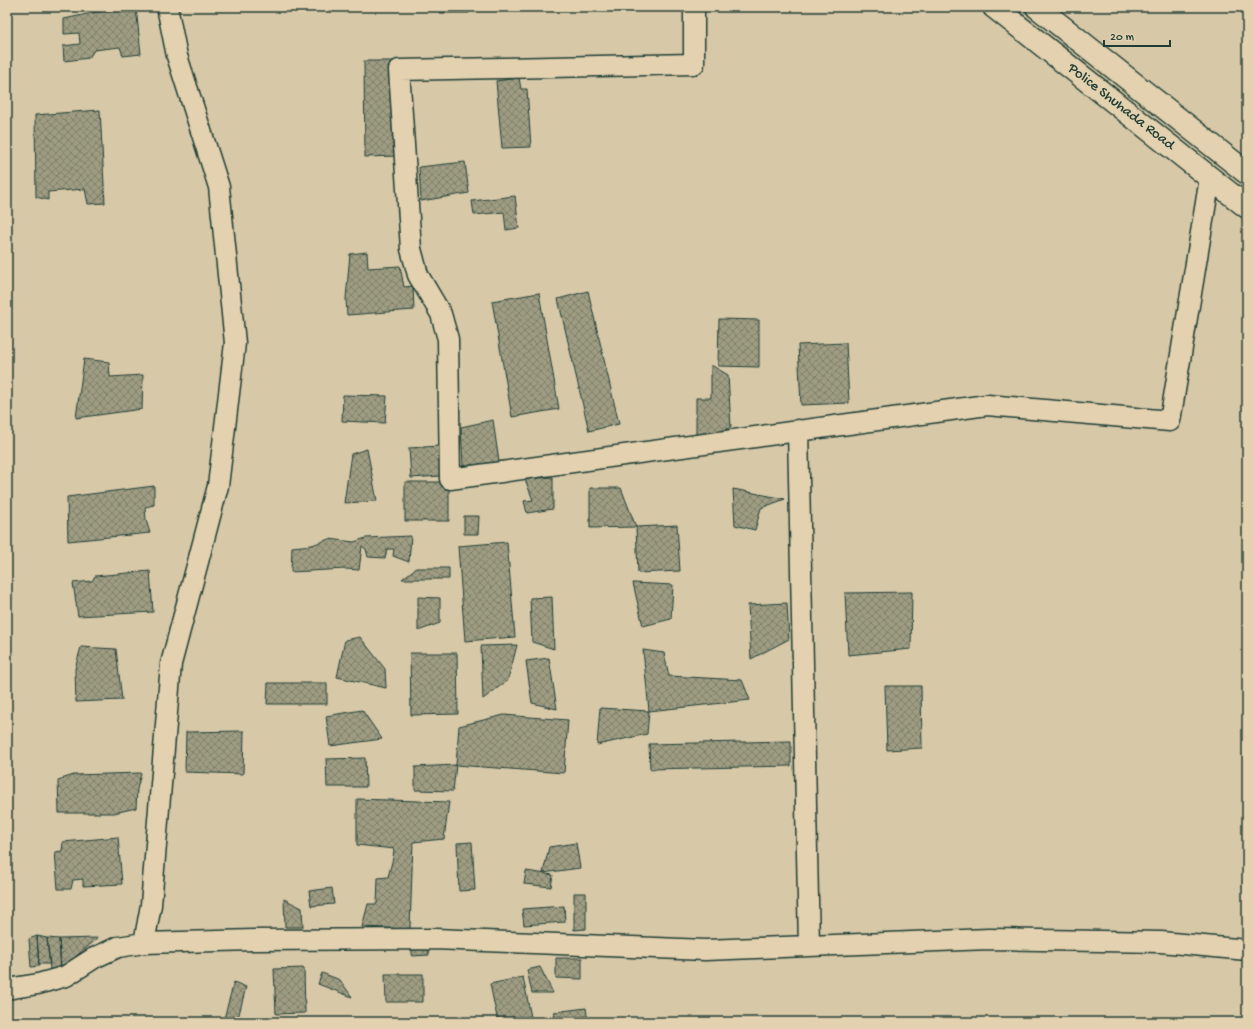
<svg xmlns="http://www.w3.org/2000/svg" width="1254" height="1029" font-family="'Gochi Hand',sans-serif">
	<defs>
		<pattern id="building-cross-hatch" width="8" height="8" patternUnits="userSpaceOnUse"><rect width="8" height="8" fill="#9e9d83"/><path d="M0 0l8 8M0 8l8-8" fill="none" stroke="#80816c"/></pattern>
	</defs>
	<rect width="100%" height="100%" fill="#d7c8a8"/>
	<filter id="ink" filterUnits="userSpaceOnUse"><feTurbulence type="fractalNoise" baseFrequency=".025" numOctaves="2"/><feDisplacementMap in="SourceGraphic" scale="8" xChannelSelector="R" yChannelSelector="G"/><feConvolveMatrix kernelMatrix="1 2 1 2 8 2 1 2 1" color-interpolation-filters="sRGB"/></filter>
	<g filter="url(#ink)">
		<!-- building -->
		<path fill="url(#building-cross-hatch)" stroke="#1f3d34" d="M113,7H136L141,54L123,56L120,47L94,50L89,58L64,61L63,46L80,44L79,33L64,34V19L111,9Z
			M440,7H469V13H440Z
			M364,61H398L399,156L365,157Z
			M519,78L521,89H527L531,147L502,148L496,81Z
			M100,110L105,203L88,204L85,189L48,192V200L36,197L35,115Z
			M465,162L469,193L421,201L419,167Z
			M515,196L519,228L506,230L504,212L474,215L472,201Z
			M367,252L368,268L400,266L404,287L413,286L414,310L347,315L346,299L350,254Z
			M588,291L619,424L589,431L558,299Z
			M539,293L559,409L512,417L492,301Z
			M719,319L759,320V367L718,366Z
			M846,343L849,403L801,405L798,345Z
			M84,359L109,362L110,377L143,375L142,409L76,418Z
			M711,365L728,375L731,427L696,444V398H711Z
			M343,395L387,396L385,423L342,421Z
			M493,420L499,462L463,466L461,427Z
			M439,446L441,476L411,478L409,448Z
			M367,449L377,501L344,503L351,454Z
			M553,477V509L527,513L524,501L533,500L525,479Z
			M405,482H449V521H405Z
			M154,486V505L145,507L146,520L150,533L68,541L67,497Z
			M590,488H621L636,527L590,528Z
			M733,489L785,499L761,508L755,530L735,525Z
			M464,516H479L478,534H464Z
			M677,525L680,571L638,573L636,527Z
			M411,536L409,562L393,556L394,549H387L385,558L368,557L366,549L362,546L359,570L346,569L291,572L292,547L312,545L329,539L354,542L366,538Z
			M507,542L515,637L465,641L458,546Z
			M416,568H449V579H402Z
			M150,571L153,612L78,616L73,583L92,581L95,576Z
			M633,583L673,585L671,619L643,626Z
			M912,592L911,649L848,655L845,593Z
			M418,597L440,598V623L418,631Z
			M552,597L554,649L532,642L530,598Z
			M787,603L789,639L751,659L748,605Z
			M360,637L385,669L386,688L337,677L345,640Z
			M517,645L508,680L483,699L481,646Z
			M81,647L116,649L122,700L76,702L75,669Z
			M643,650L664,653L669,676L742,680L750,700L649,711Z
			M410,653H457L458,714L411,715Z
			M549,658L557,709L532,703L526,661Z
			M268,683H327V704H267Z
			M885,686H921L922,748L887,750Z
			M600,708L649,711L647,734L597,745Z
			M362,710L382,739L330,746L326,716Z
			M504,715L568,720L564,773L456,765L459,726Z
			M244,731L243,774L185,772L186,732Z
			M791,741V766L650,769L649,744Z
			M365,758L366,787H327L326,759Z
			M456,765L453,791L415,790V767Z
			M141,773L137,789L136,808L114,813H59L58,780L74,775Z
			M357,799L449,802L444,839L413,842L410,929L362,927L368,904H377L378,878L388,877L393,858L394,849L357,845Z
			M118,837L122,884L83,886V879L73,880L71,889H58L55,852L62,851L63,842Z
			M472,842L475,890L459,891L457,843Z
			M576,843L580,868L543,873L549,847Z
			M526,871L553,875L551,887L524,884Z
			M332,888L334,904L311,906L309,891Z
			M574,893H586V929L574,930Z
			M284,899L302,908L303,927H285Z
			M564,906L565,922L524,925L522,909Z
			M37,936L47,938L50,964H39Z
			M37,936L39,966L31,967L29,939Z
			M47,938L59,939L61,969L50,970Z
			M98,938L61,969L59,939Z
			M425,939L429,955L412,956V940Z
			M556,958H582V979L556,978Z
			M540,967L553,993H532L527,970Z
			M304,968L305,1013L276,1014L274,969Z
			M322,973L340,980L352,997L318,984Z
			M385,974H423V1002H386Z
			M523,977L531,1017L507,1022H498L490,984Z
			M234,982L246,987L237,1022H223Z
			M586,1008L588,1022H555L554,1012Z"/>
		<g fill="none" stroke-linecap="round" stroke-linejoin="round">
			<defs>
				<path id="street" d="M694,7V64L399,70L411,249L418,275L441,314L448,339L450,479L987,405L1170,421L1210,178
					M798,430L809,946
					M144,943L151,905L171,664L218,486L235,343L219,187L177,56L167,7
					M7,989L38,984L66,976L94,958L118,947L144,943L254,940L435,939L705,950L989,939L1161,942L1247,950"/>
				<path id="secondary" d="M994,7L1247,207
					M1037,7L1247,173"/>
			</defs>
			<!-- street casing -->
			<use href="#street" stroke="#1f3d34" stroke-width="23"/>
			<!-- secondary casing -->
			<use href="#secondary" stroke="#1f3d34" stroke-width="25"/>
			<!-- street -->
			<use href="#street" stroke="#e3d1af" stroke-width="20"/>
			<!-- secondary -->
			<use href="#secondary" stroke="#e3d1af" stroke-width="22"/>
		</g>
	</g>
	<g text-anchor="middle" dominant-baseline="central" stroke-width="3" stroke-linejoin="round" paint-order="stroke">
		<!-- street labels -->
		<g font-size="15" fill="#1f3d34" stroke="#e3d1af">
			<text transform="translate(1121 107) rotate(38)">Police Shuhada Road</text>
		</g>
	</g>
	<!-- margin -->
	<rect width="1254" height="1029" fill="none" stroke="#e3d1af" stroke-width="24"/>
	<rect x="12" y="12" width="1230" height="1005" fill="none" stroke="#1f3d34" stroke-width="1.5" filter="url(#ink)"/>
	<!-- scale -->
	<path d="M1104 40v6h66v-6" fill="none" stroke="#1f3d34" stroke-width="2"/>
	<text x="1110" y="40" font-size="12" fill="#1f3d34" stroke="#e3d1af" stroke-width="3" paint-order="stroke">20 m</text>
</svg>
